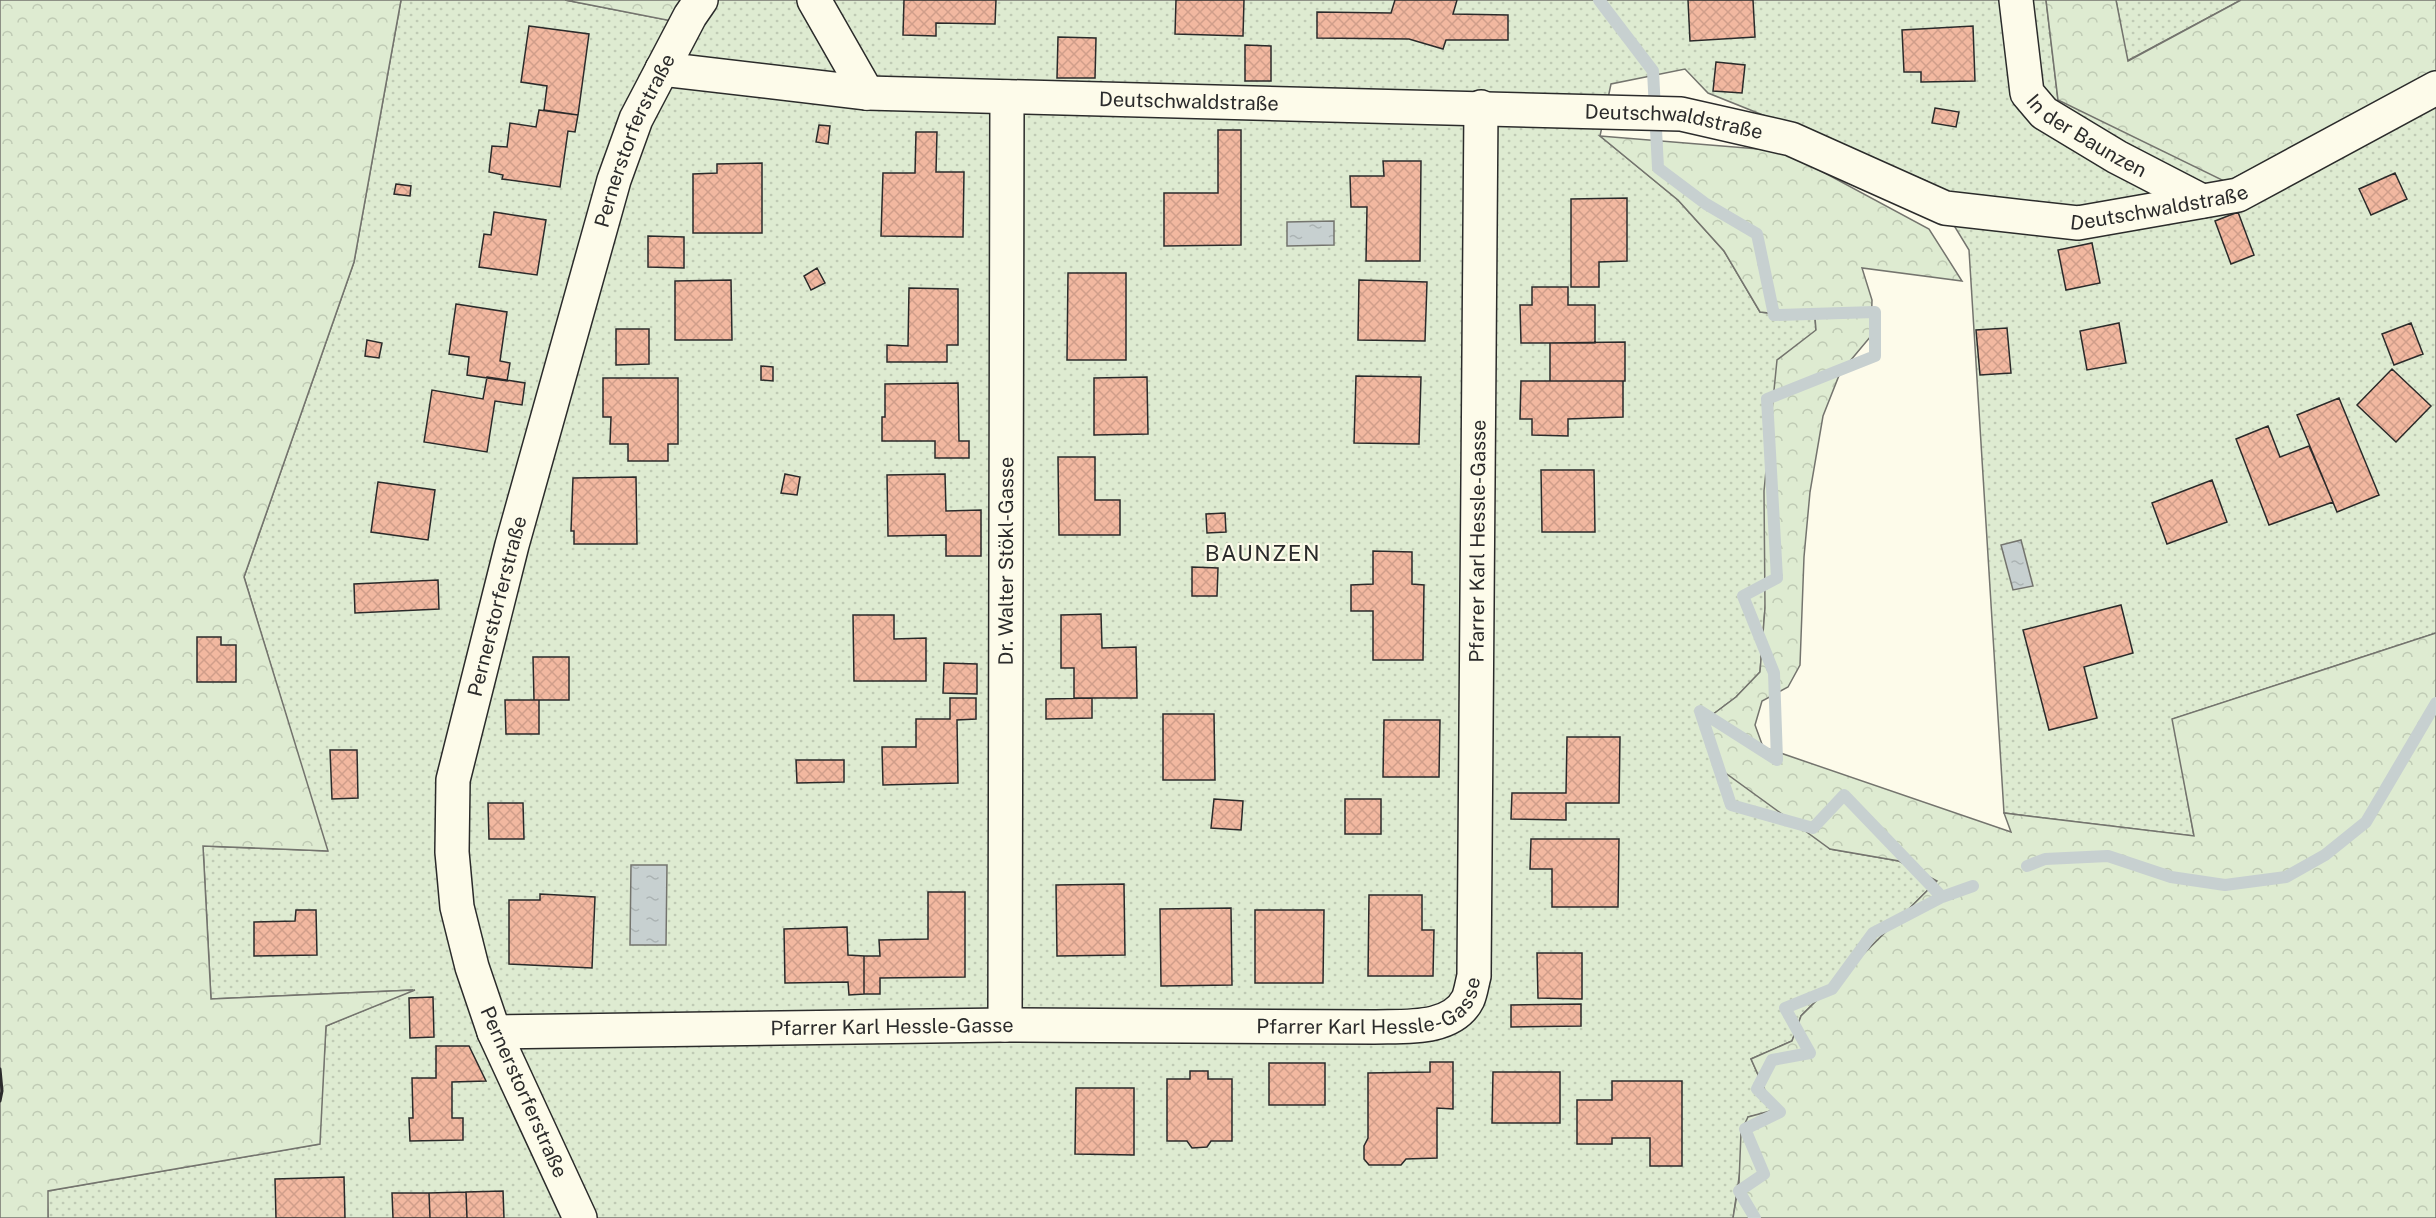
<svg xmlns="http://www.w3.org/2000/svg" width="2436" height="1218" font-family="'Public Sans',sans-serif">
	<defs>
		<pattern id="green-dots" width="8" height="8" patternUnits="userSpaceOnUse" patternTransform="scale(1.5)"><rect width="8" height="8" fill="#deebd1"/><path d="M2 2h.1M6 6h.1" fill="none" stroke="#bfcab4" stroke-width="1.8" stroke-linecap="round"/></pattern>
		<pattern id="forest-crowns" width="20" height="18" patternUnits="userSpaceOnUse" patternTransform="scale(1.5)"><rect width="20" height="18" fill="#deebd1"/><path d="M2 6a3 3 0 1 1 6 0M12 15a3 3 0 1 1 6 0" fill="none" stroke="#bfcab4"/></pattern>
		<pattern id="water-ripples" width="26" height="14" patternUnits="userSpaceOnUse" patternTransform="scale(1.5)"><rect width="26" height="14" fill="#c7d0d0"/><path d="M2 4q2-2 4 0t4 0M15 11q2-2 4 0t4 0" fill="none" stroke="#abb3b3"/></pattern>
		<pattern id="building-cross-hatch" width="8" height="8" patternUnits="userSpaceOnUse" patternTransform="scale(1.5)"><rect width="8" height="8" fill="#f2b8a0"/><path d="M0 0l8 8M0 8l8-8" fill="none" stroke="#d09e8a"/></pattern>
	</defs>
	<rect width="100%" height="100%" fill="#fdfbea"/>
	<!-- green -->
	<path fill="url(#green-dots)" stroke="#74746e" stroke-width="1.5" d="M401,0H565L677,22L692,0H2046L2058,100L2436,75V633L2173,719L2194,836L2004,813L1969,250L1927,181L1708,93L1685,69L1611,84L1600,136L1678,200L1724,251L1760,312L1815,318L1816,330L1765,608L1760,672L1736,697L1708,718L1830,849L1899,861L1937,881L1801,1016L1792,1041L1751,1059L1774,1111L1748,1117L1733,1218H48L47,1191L319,1144L326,1026L413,990L211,999L203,846L327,851L244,577L354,262Z
		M2116,0H2241L2127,61Z"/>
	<!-- forest -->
	<path fill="url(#forest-crowns)" stroke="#74746e" stroke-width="1.5" d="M0,0H401L354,262L244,577L328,851L203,846L211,999L415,990L326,1026L320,1144L48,1191V1218H0Z
		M565,0H692L677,22Z
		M2046,0H2116L2128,61L2241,0H2436V75L2226,182L2058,100Z
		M1600,136L1784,151L1929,229L1962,281L1862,268L1872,300L1871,336L1840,373L1823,416L1810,492L1804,557L1800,665L1788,687L1762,701L1755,725L1763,747L2011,832L2004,813L2194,836L2172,719L2436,633V1218H1733L1739,1183L1741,1132L1748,1117L1774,1110L1751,1059L1792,1041L1801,1016L1937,881L1899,861L1830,849L1720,769L1708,718L1736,697L1760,672L1765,608L1764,491L1777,360L1816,330L1815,318L1760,312L1724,251L1678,200Z"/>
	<!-- water -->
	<path fill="url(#water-ripples)" stroke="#74746e" stroke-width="1.5" d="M1334,221V245L1287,246V222Z
		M2021,540L2033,586L2013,590L2001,545Z
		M631,865H667L666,945H630Z"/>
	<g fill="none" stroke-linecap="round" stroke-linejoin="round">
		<!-- stream -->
		<path stroke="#c7d0d0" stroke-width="12" d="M1599,0L1653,71L1658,168L1706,204L1757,234L1774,315L1875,312V356L1767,399L1777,578L1743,596L1774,673L1777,760L1700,711L1731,805L1813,828L1844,795L1942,897L1973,886
			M2027,866L2045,859L2108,856L2171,877L2225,885L2286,877L2325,855L2366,822L2436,703
			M1755,1218L1739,1191L1764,1174L1745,1129L1780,1112L1757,1089L1772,1060L1810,1053L1785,1008L1832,989L1873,933L1942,897"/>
	</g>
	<!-- building -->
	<path fill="url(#building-cross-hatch)" stroke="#2b2b2b" stroke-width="1.5" d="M904,0H996L995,24L936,23V36L903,35Z
		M1176,0H1244L1243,36L1175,34Z
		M1395,0H1457L1453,14L1508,15V40H1446L1443,49L1409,39L1317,38V12L1391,13Z
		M1688,0H1753L1755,37L1690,41Z
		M529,26L589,34L578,115L544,110L547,86L521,82Z
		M1973,26L1975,81L1921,82V72H1904L1902,30Z
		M1058,37L1096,38L1095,78H1057Z
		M1245,45L1271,46V81H1245Z
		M1716,62L1745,65L1742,93L1713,91Z
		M1935,108L1959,112L1956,127L1932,123Z
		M539,110L578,115L575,132L568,131L560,187L502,179L503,175L489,172L492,146L507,147L510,123L536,127Z
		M819,125L830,126L828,144L816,142Z
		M1218,130H1241V245L1164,246V193H1218Z
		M916,132H937L936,172H964L963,237L881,236L883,173H915Z
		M1383,161H1421L1420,261H1366L1367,207H1351L1350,176H1384Z
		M762,163V233H693V174L717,173V164Z
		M2395,173L2407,199L2371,215L2359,189Z
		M396,184L411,186L410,196L394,194Z
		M1627,198V261L1599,262V287H1571V199Z
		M494,212L546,220L537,275L479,267L484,234L491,235Z
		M2238,212L2254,255L2231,264L2215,221Z
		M648,236L684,237V268L648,267Z
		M2092,243L2100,283L2066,290L2058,250Z
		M817,268L825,283L811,290L804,276Z
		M1068,273H1126V360H1067Z
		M731,280L732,340H675V281Z
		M1359,280L1427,282L1425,341L1358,340Z
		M1532,287H1568V305H1595V343H1521L1520,305H1532Z
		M909,288L958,289V345H947V362H887V345L908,346Z
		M456,304L507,312L500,361L510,363L507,381L467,375L469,357L449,354Z
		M2119,323L2126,363L2087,370L2080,331Z
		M2411,323L2423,354L2394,365L2382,334Z
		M2007,328L2011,373L1980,375L1976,330Z
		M616,329H649V364L616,365Z
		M367,340L382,343L379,358L365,356Z
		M1625,342V381H1550V343Z
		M761,366L773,367V381L761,380Z
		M2392,369L2431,406L2396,442L2357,405Z
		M1356,376L1421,377L1419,444L1354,443Z
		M487,377L525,383L522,405L495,401L487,452L424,442L432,390L483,399Z
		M1147,377L1148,434L1094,435V378Z
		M603,378H678V444H668V461H628V444H610L611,417H603Z
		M1521,381H1623V417L1568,419V436L1532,435V419H1520Z
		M958,383L959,441H969V458H935V441H882V417H885V384Z
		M2339,398L2379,495L2337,512L2297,415Z
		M2268,426L2280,457L2309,446L2333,502L2269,525L2236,439Z
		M1058,457H1095V500H1120V535H1059Z
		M1541,470H1594L1595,532H1542Z
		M785,474L800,477L797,495L781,493Z
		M945,474L946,511L981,510V556H946V535L888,536L887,475Z
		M636,477L637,544H574V531H571L573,478Z
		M2212,480L2227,522L2167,544L2152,503Z
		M378,482L435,490L428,540L371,532Z
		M1225,513L1226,532L1207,533L1206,514Z
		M1373,551L1412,552V584L1424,585L1423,660H1373V611H1351V585L1373,584Z
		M1192,567L1218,568L1217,596H1192Z
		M438,580L439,609L355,613L354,584Z
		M2121,605L2133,653L2084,667L2097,718L2049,730L2023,630Z
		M1101,614L1102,648L1136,647L1137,698H1074V668H1061V615Z
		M853,615H894V639L926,638V681H854Z
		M197,637H221V645H236V682H197Z
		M533,657H569V700H534Z
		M944,663L977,664V694L943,693Z
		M950,698H976V719L957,720L958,783L883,785L882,747H916V719H950Z
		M1092,698V718L1046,719V699Z
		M505,700H539V734H506Z
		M1163,714H1214L1215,780H1163Z
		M1384,720H1440L1439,777H1383Z
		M1567,737H1620L1619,803H1566V820L1511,819L1512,793H1566Z
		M330,750H357L358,798L332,799Z
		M796,760H844V782L797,783Z
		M1214,799L1243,801L1241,830L1211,828Z
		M1345,799H1381V834H1345Z
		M488,803H523L524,839H489Z
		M1531,839H1619L1618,907H1552V869H1530Z
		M1124,884L1125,955L1057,956L1056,885Z
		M928,892H965V977L880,978V994H864V956H880L879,940L928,939Z
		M540,894L595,897L592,968L509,964V900H540Z
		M1369,895H1422V930H1434L1433,976H1368Z
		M1231,908L1232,985L1161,986L1160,909Z
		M296,910H316L317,955L254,956V922L295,921Z
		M1255,910H1324L1323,983H1255Z
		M847,927L848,955L864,956V994L849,995L848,982L785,983L784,929Z
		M1537,953H1582V999L1538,998Z
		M433,997L434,1037L410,1038L409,998Z
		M1581,1004V1026L1511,1027V1005Z
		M436,1046H469L486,1081L452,1082V1118H463V1140L410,1141L409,1118H413L412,1078H436Z
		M1430,1062H1453V1109L1437,1108V1158L1406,1159L1401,1165H1369L1364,1159V1146L1368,1138V1073L1430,1072Z
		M1269,1063H1325V1105H1269Z
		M1190,1071H1208V1079H1232V1141H1211L1207,1147L1192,1148L1187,1141H1167V1079H1190Z
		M1493,1072H1560V1123H1492Z
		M1612,1081H1682V1166H1650V1138H1612V1144H1577V1100H1612Z
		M1076,1088H1134V1155L1075,1154Z
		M344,1177L345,1218H276L275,1179Z
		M503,1191L504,1218H467L466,1192Z
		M466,1192L467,1218H430L429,1193Z
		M392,1193H429L430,1218H393Z"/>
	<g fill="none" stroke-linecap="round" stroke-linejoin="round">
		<defs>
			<g id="street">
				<path d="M814,0L867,93"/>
				<path id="s1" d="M2016,0L2027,93L2044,113L2117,157L2202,201"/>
				<path d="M662,69L867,93"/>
				<path id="s2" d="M1005,1025L1007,97"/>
				<path id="s3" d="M494,1032L1005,1025L1374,1027C1404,1026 1452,1031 1468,999C1471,992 1472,983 1474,976L1481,107"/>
				<path id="s4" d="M580,1218L494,1032L472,967L457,907L452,852L453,780L512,545L614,180L636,119L690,16L701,0"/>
			</g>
			<g id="secondary">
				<path id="s5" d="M867,93L1681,114L1791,139L1945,208L2078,223L2238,195L2436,88"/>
			</g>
		</defs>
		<!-- street casing -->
		<use href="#street" stroke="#2b2b2b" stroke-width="36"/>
		<!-- secondary casing -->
		<use href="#secondary" stroke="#2b2b2b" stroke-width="36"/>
		<!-- street -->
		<use href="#street" stroke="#fdfbea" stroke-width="33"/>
		<!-- secondary -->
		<use href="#secondary" stroke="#fdfbea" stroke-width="33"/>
		<!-- wall -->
		<path stroke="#2b2b2b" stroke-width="3" d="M0,1069L2,1091L0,1101"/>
	</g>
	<g text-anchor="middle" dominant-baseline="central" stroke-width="4.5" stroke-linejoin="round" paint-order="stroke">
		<!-- street labels -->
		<g font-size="20" fill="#2b2b2b" stroke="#fdfbea">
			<text stroke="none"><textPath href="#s5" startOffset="322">Deutschwaldstraße</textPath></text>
			<text stroke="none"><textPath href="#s5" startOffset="808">Deutschwaldstraße</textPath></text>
			<text stroke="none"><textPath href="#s1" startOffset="168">In der Baunzen</textPath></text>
			<text stroke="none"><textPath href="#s4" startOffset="1128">Pernerstorferstraße</textPath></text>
			<text stroke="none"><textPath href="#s5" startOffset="1312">Deutschwaldstraße</textPath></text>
			<text stroke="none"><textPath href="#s3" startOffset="1442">Pfarrer Karl Hessle-Gasse</textPath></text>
			<text stroke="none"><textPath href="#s2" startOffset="464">Dr. Walter Stökl-Gasse</textPath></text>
			<text stroke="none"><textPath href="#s4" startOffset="642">Pernerstorferstraße</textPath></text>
			<text stroke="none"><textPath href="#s3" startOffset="884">Pfarrer Karl Hessle-Gasse</textPath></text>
			<text stroke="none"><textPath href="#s3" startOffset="398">Pfarrer Karl Hessle-Gasse</textPath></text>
			<text transform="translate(524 1092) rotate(66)">Pernerstorferstraße</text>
		</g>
		<!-- quarter labels -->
		<g font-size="22" letter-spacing="1.5" fill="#2b2b2b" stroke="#fdfbea">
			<text x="1263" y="553">BAUNZEN</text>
		</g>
	</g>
</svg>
